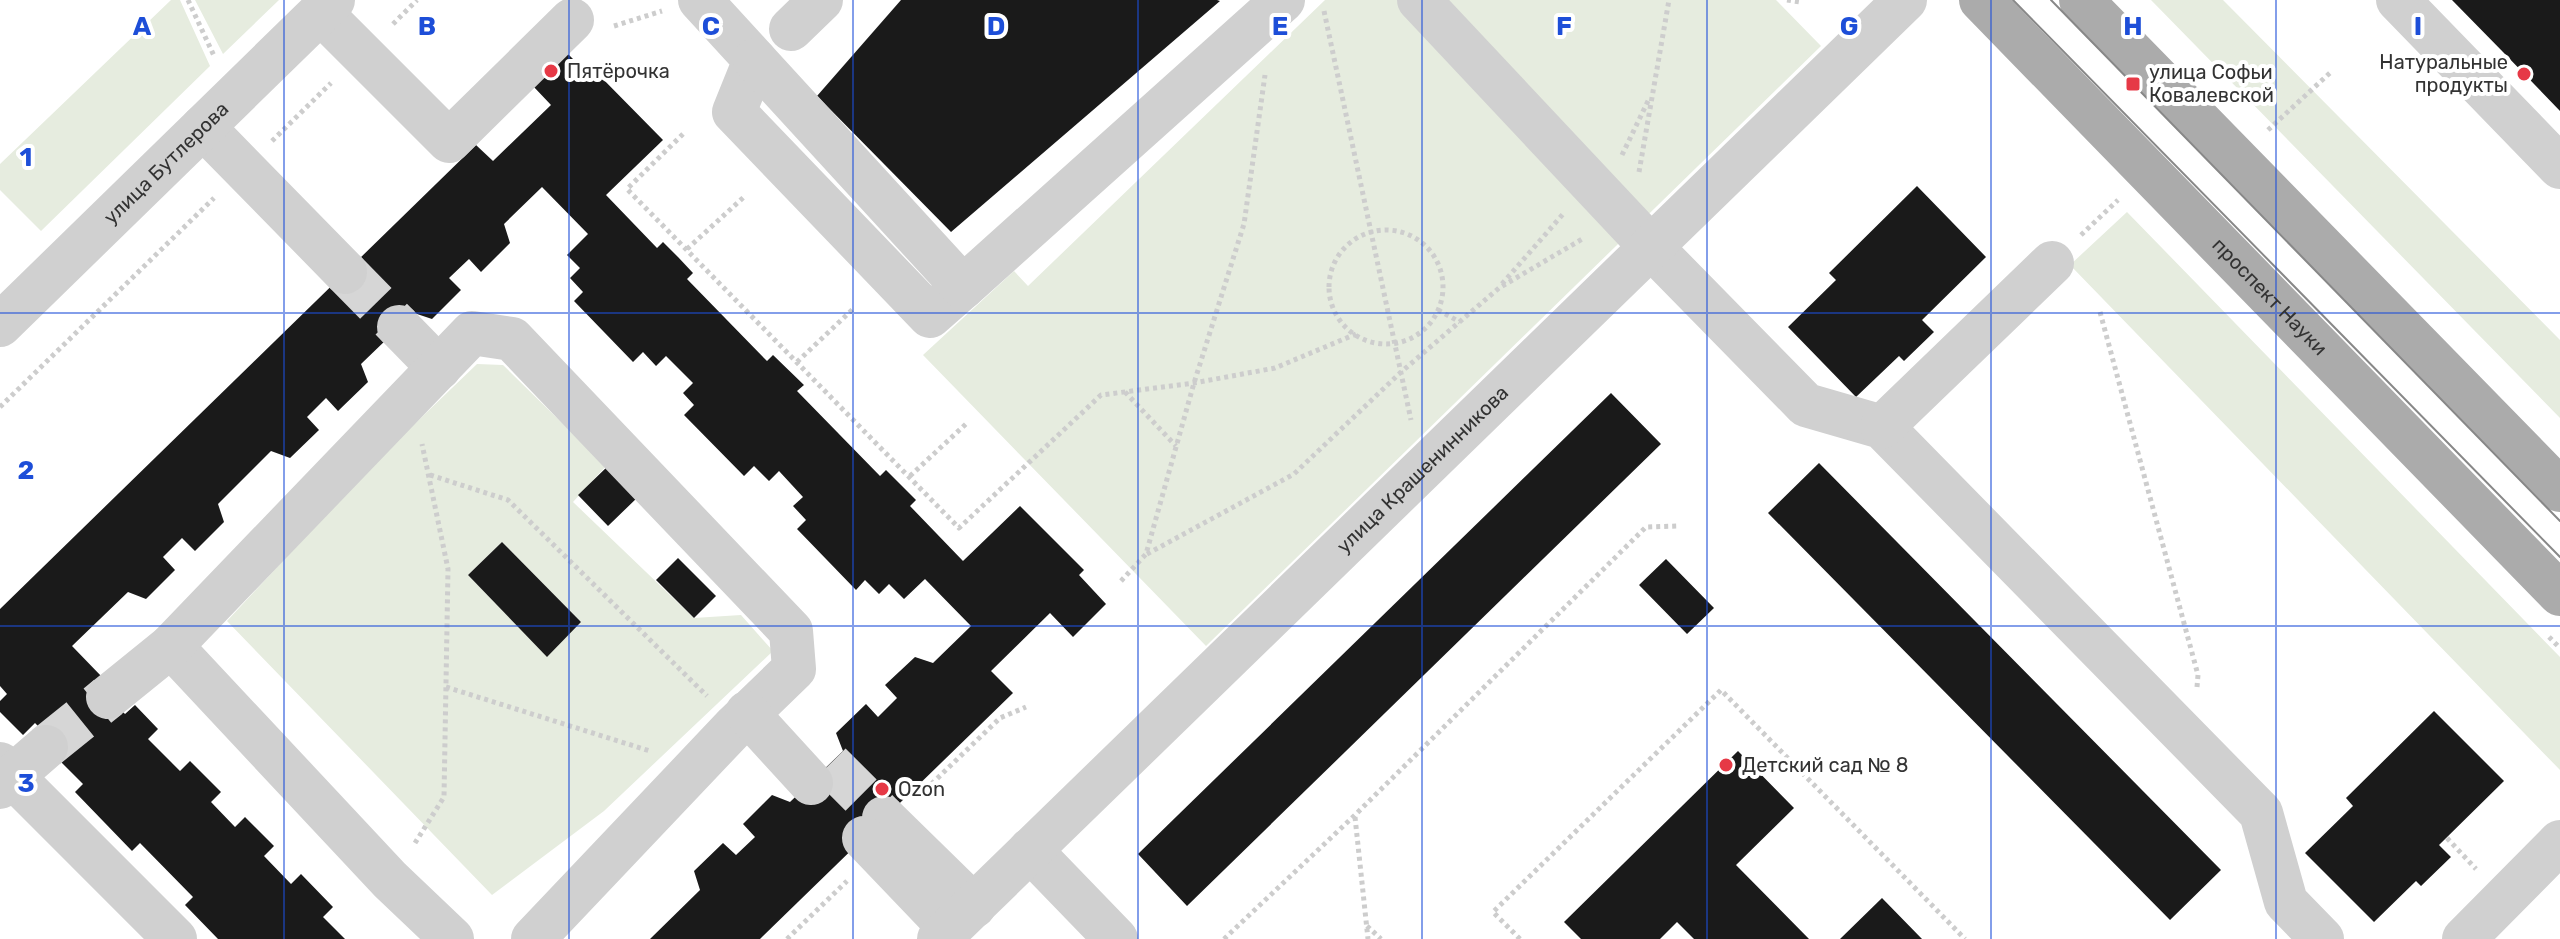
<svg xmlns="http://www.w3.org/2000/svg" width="2560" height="939" font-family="Rubik,sans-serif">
	<rect width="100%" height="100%" fill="#fff"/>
	<!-- green -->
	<path fill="#e6ecdf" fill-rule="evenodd" d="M171,0H180L210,66L41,231L0,190V164Z
		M195,0H279L223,54Z
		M1325,0H1776L1821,46L1206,646L923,355L1014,271L1028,286Z
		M2151,0H2223L2560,340V418Z
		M2127,212L2560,657V770L2070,265Z
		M477,364L503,365L606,466L573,502L694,618L741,615L773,651L604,811L492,895L227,621L377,460ZM502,542L581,622L547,656L468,575Z"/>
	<!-- building -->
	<path fill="#1a1a1a" d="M901,0H1217L1220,1L951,232L817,96Z
		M2452,0H2560V111L2503,52Z
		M567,53L593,79L598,74L663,140L606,195L657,248L663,242L678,257L693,273L687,279L767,361L773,355L804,385L797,391L880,476L886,470L916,500L910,506L963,561L1020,506L1084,570L1079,575L1106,604L1073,637L1050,613L991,671L1013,693L760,939H650L700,890L694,871L723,843L736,855L755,837L743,824L772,795L790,802L843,751L836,733L866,704L878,717L897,698L885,685L915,657L933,663L971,626L925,579L904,599L889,584L879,594L865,580L856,590L797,529L806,520L793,506L803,497L779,471L769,481L754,466L744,476L684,415L694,405L683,393L693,383L666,356L656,366L643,352L633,362L574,301L583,292L570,278L580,268L567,255L588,234L542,187L504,224L510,243L481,272L469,259L449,278L461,290L432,319L414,313L361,364L368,382L338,411L326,398L307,417L319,430L290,458L271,451L218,504L224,522L195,551L182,538L163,557L175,570L146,599L128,592L72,646L103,678L108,697L125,714L135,705L158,729L148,739L180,771L190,761L221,792L211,802L235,827L245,817L274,846L264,856L291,884L301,874L333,907L323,917L345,939H218L185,905L193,897L140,843L132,851L75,792L83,784L46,747V734L35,723L23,735L0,712V701L7,694L0,686V609L476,145L493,161L551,105L533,86Z
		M1917,186L1986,257L1922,320L1934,332L1904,361L1899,356L1856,397L1788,327L1836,280L1829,273Z
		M1611,393L1661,444L1187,906L1138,854Z
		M1819,463L2221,870L2170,920L1768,513Z
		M609,465L639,496L608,526L578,495Z
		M502,542L581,622L547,657L468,575Z
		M678,558L716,596L694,618L656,580Z
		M1666,559L1714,608L1687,634L1639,585Z
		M2434,711L2504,781L2439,845L2451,857L2421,886L2416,881L2374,922L2305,853L2353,806L2346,798Z
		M1738,751L1794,808L1736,865L1809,939H1694L1677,922L1660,939H1581L1564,922Z
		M1882,898L1922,939H1840Z"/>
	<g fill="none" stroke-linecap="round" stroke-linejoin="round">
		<!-- minor-tunnel -->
		<path stroke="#d6d6d6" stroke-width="44" stroke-dasharray="44 22" stroke-linecap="butt" d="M345,272L399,327
			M46,747L108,697
			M830,764L884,818"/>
		<!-- path -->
		<path stroke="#cdcdcd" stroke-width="5" stroke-dasharray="4 4" stroke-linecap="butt" d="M188,0L215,58
			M1787,0L1800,2
			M1324,11L1411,420
			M393,24L417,0
			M614,26L662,11
			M2268,130L2332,71
			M683,134L627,189L959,528L1101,395L1194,383L1275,368L1356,334
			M272,141L331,83
			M1622,155L1649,99
			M1639,172L1669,0
			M1329 287a57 57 0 1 1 114 0a57 57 0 1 1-114 0Z
			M2081,235L2118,200
			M687,249L745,196
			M1502,284L1564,213
			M1438,310L1460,322
			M2100,312L2198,675L2197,687
			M797,362L854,308
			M1125,392L1176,446
			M0,407L214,198
			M430,475L508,500L707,696
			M910,476L967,423
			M1147,554L1294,474L1400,373L1499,288L1584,238
			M1121,581L1146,554L1194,383L1244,224L1265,75
			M2549,637L2560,648
			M446,687L650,751
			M920,795L1000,718L1026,707
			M1355,817L1368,939
			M2447,838L2476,869
			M415,843L444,797L448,569L422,444
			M1367,926L1381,939
			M787,939L847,881
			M1224,939L1355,815L1646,527L1678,526
			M1520,939L1493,912L1721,690L1965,939"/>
		<!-- minor -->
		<g stroke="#d0d0d0" stroke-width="44">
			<path d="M700,0L755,60L734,112L930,316L963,287"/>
			<path d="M1419,0L1652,248L1806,405L1882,427L2261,813L2286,902L2322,939"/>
			<path d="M2398,0L2560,167"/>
			<path d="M321,13L449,141L572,20"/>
			<path d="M791,29L821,0"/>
			<path d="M755,60L963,287L1283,0"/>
			<path d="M203,127L345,272"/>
			<path id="s1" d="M0,325L333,0"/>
			<path d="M399,327L439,368"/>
			<path d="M1882,427L2052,263"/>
			<path d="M171,646L390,880L452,939"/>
			<path d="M108,697L171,646L472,333L512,339L791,631L794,669L736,725L533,939"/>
			<path d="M747,713L811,783"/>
			<path d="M0,764L175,939"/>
			<path d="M0,787L46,747"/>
			<path d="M884,818L974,906"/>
			<path d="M864,838L950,928"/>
			<path d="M1030,850L1116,939"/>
			<path id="s2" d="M939,939L1905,0"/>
			<path d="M2464,939L2560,842"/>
		</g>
		<!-- major -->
		<g stroke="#ababab" stroke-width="44">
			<path id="s3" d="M1981,0L2560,594"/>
			<path d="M2081,0L2560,490"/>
		</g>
		<!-- tram -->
		<path stroke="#888" stroke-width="2" d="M2013,0L2560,557
			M2051,0L2560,521"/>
	</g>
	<!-- grid -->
	<path fill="none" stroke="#1d4ed8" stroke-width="2" stroke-opacity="0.55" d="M284,0V939M569,0V939M853,0V939M1138,0V939M1422,0V939M1707,0V939M1991,0V939M2276,0V939M0,313H2560M0,626H2560"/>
	<!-- markers -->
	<g fill="#e63946" stroke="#fff" stroke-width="3">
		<circle cx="551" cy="71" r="8"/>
		<circle cx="2524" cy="74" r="8"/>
		<rect x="2125" y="76" width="16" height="16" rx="4"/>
		<circle cx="1726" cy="765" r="8"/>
		<circle cx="882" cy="789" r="8"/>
	</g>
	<g text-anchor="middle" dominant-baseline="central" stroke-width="8" stroke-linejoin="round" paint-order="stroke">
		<!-- poi labels -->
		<g font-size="20" fill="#333" stroke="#fff" text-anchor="start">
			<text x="2508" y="62" text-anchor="end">Натуральные<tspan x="2508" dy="23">продукты</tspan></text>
			<text x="567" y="71">Пятёрочка</text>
			<text x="2149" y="72">улица Софьи<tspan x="2149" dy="23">Ковалевской</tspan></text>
			<text x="1742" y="765">Детский сад № 8</text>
			<text x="898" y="789">Ozon</text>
		</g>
		<!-- street labels -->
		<g font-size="20" fill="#333" stroke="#fff">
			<text stroke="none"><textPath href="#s1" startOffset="232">улица Бутлерова</textPath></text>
			<text stroke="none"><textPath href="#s3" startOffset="414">проспект Науки</textPath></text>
			<text stroke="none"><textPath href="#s2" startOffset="674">улица Крашенинникова</textPath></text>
		</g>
	</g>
	<g font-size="26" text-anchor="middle" font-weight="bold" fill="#1d4ed8" stroke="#fff" stroke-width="8" stroke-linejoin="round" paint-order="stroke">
		<text x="142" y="35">A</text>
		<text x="427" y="35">B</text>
		<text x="711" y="35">C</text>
		<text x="996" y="35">D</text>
		<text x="1280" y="35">E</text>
		<text x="1564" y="35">F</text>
		<text x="1849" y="35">G</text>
		<text x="2133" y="35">H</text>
		<text x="2418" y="35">I</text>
		<text x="26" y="166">1</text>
		<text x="26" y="479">2</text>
		<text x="26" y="792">3</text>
	</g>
</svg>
